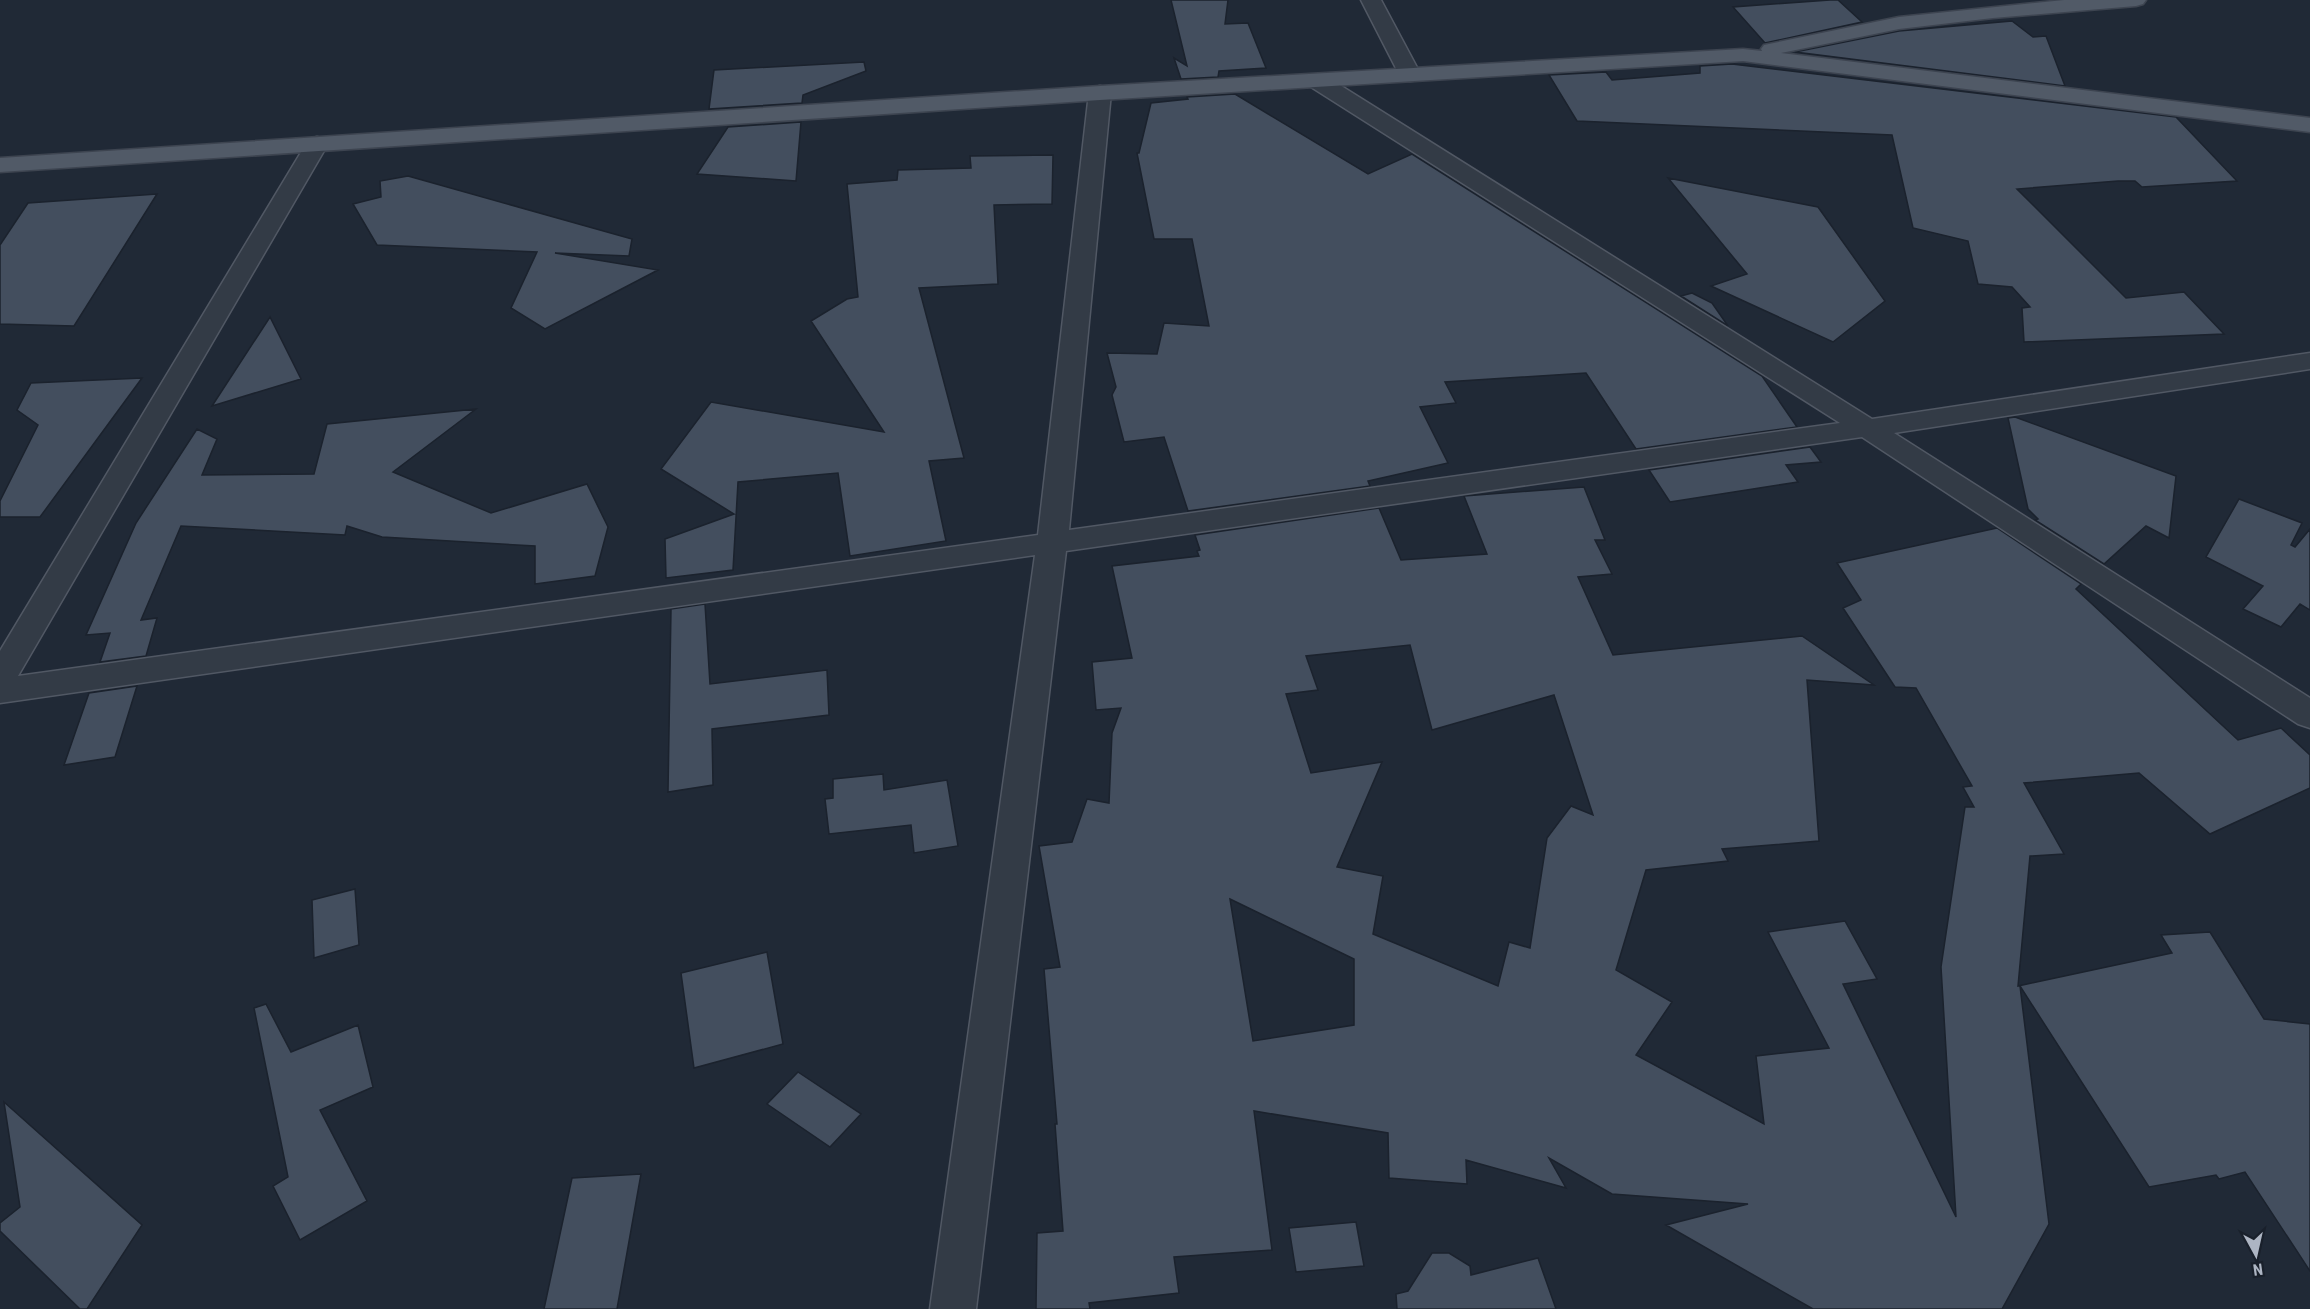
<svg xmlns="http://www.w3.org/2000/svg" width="2310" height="1309" font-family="'Roboto Condensed',sans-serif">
	<rect width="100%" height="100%" fill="#202936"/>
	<!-- building -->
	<path fill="#434e5e" stroke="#1b222d" stroke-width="1.5" fill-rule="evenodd" d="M1171,0H1228L1225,24L1248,23L1266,68L1219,71L1218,77L1181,79L1174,58L1187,66Z
		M1830,0H1838L1862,22L1765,43L1733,7Z
		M2012,21L2033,37L2046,36L2065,86L1795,52L1899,31Z
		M864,62L866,71L803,95L802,103L709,109L714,70Z
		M1732,64L2176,117L2237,181L2142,187L2135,181H2118L2017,189L2126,298L2184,292L2224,334L2024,342L2022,308L2030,307L2012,287L1978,284L1968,241L1913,228L1892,135L1577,121L1549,75L1606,72L1612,80L1700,73V66Z
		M1235,94L1368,174L1412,154L1762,376L1797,427L1636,449L1586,373L1445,382L1456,403L1420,407L1448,463L1368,481L1370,486L1188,511L1164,437L1124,442L1112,395L1116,387L1107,353L1157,354L1164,323L1209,326L1192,239H1154L1137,153H1139L1151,103L1188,99L1187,97Z
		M801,122L796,181L697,174L728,127Z
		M1053,155L1052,204L994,205L998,284L919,288L964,458L929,461L946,541L850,556L838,473L738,482L733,570L666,578L665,539L734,514L661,469L711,402L884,432L811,321L847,299L858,297L847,184L897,180L898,170L971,168L970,156Z
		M408,176L632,239L629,256L555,253L658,270L545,329L511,308L537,252L377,245L353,204L381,197L380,181Z
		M1668,178L1818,207L1885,301L1833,342L1711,286L1747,274Z
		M157,194L74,326L0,324V245L28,203Z
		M1692,293L1712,303L1728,326L1681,296Z
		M270,317L301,379L212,406Z
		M142,378L40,517H0V501L38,425L17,410L31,383Z
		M476,409L393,472L491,513L587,484L608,527L595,576L535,584V546L382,537L347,526L345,535L181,526L141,620L157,618L146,656L100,662L110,633L86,635L136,523L197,429L217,439L202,475L314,474L327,424Z
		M2015,417L2176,476L2169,538L2146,526L2104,564L2035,520L2038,519L2028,509L2008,418Z
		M1810,447L1821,462L1786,465L1798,482L1670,502L1649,470Z
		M1584,487L1605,540H1595L1612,574L1578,577L1613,655L1802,636L1874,685L1807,680L1819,841L1722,849L1728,861L1646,870L1616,970L1672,1002L1636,1055L1764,1124L1756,1056L1829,1048L1768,932L1845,921L1877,979L1843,984L1956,1217L1941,967L1965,807H1974L1963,787L1972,786L1916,688L1895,687L1843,608L1861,600L1837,563L1997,528L2081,584L2076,589L2238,740L2281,728L2310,755V788L2210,834L2139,773L2024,783L2064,854L2030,856L2018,986L2172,953L2161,935L2210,932L2264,1019L2310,1024V1271L2245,1172L2219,1179L2216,1175L2149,1187L2020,986L2049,1224L2002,1309H1813L1666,1225L1748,1204L1612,1194L1549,1158L1566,1188L1466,1160L1467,1184L1389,1178L1388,1133L1254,1111L1272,1250L1174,1257L1179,1293L1089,1303L1090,1309H1036L1037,1233L1063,1231L1055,1124H1057L1044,969L1060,967L1039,846L1072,842L1087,799L1109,803L1112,733L1121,708L1096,710L1092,662L1132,658L1112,566L1199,556L1197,551L1200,550L1195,535L1379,508L1401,560L1487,554L1464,496ZM1410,645L1432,730L1554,695L1593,815L1571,806L1547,838L1530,948L1509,942L1498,986L1373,934L1383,876L1337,867L1382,762L1311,773L1286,694L1318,690L1306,656ZM1230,899L1354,959V1025L1253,1041Z
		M2239,499L2302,523L2291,545L2295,547L2310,529V610L2300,604L2281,627L2243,609L2263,586L2206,557Z
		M705,604L710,684L827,670L829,715L712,729L713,785L668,792L671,609Z
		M137,686L115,757L64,765L89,693Z
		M883,774L884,790L947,780L958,846L914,853L911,825L829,834L825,799L833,798V779Z
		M355,889L359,945L314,958L312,900Z
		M767,952L783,1044L694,1068L681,973Z
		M266,1004L291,1052L358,1025L373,1087L320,1110L367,1201L300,1240L273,1186L288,1177L254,1008Z
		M798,1072L861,1114L830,1147L767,1104Z
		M4,1102L142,1225L87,1309H80L0,1231V1223L20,1207Z
		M641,1174L617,1309H544L572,1178Z
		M1356,1222L1364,1266L1296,1272L1289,1228Z
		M1432,1253H1449L1470,1266L1471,1275L1538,1258L1556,1309H1397L1396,1294L1408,1291Z"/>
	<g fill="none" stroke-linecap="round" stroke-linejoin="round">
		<defs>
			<path id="minor" d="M1361,0H1381L1421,75L1418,80L1410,81L1402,80Z
				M1319,76L1327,77L1872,419L2310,353V369L1894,433L2310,698V728L2298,724L1862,437L1066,551L976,1309H930L1035,555L0,703V651L306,144L309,139L317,137L325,139L328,144L18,676L1038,535L1089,93L1092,88L1100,86L1108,88L1111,93L1069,530L1840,423L1311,87L1308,82L1311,77Z"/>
			<path id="major" d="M2064,0H2146L2143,4L2136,6L1993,18L1899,29L1781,53L2310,118V132L1743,61L1100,100L0,172V158L1100,86L1743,49L1762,51L1761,49L1764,45L1899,17Z"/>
		</defs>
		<!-- minor casing -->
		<use href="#minor" stroke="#515864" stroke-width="3"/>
		<!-- major casing -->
		<use href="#major" stroke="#3d4450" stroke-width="3"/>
		<!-- minor -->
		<use href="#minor" fill="#333b46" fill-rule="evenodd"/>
		<!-- major -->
		<use href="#major" fill="#515a67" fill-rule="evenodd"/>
	</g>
	<!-- north arrow -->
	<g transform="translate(2256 1255) rotate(172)" stroke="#19202b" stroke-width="4.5" paint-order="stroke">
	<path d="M0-4.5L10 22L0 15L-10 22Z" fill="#adb5c3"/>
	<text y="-9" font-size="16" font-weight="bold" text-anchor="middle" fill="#adb5c3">N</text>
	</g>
</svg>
